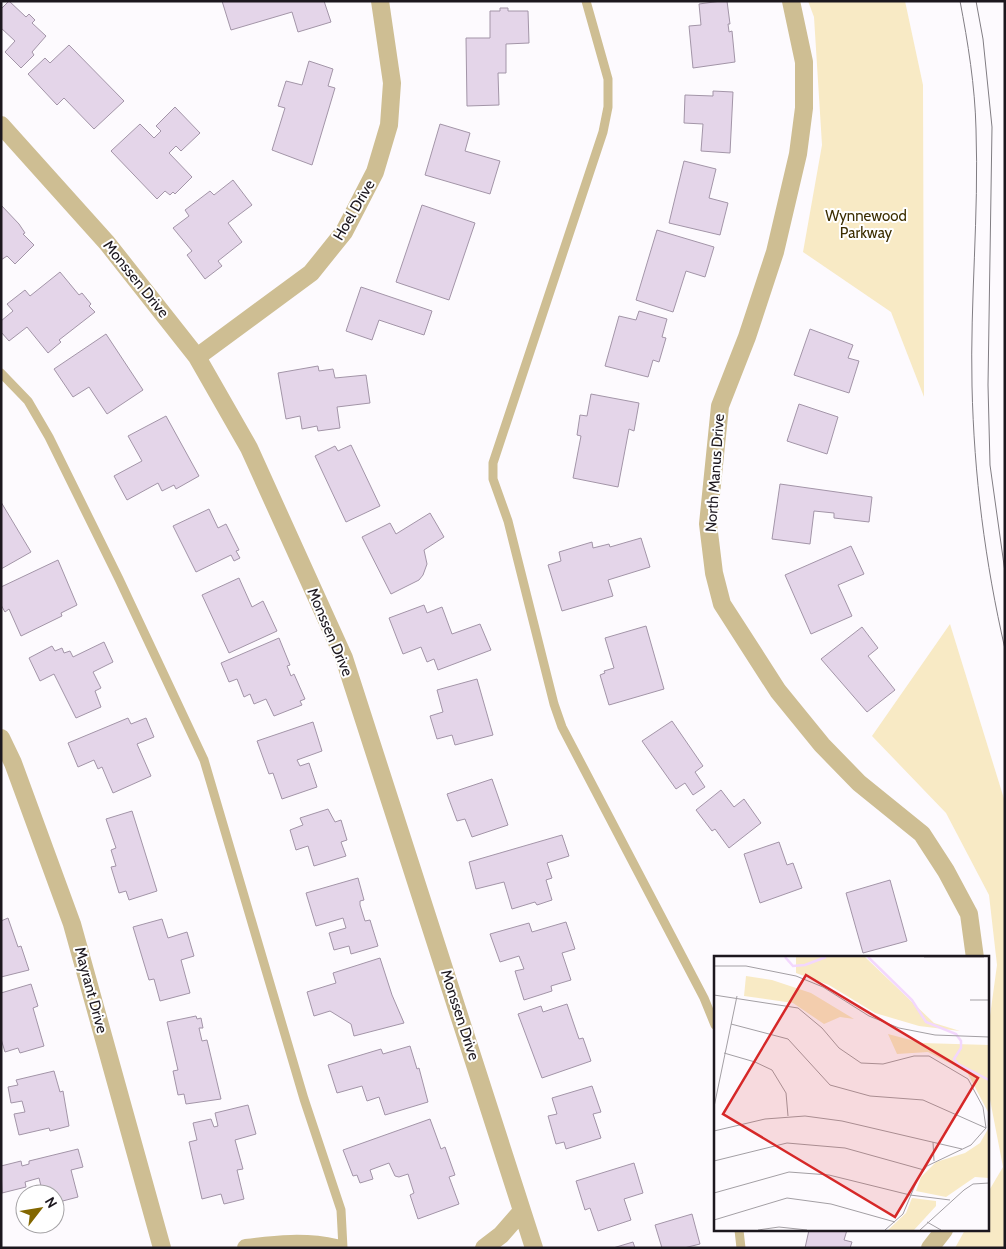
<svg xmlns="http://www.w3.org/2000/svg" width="1006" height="1249" font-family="Cabin,sans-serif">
	<rect width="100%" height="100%" fill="#fdfafe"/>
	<!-- green -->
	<path fill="#f8eac5" d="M808,1H905L923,85L924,397L891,312L803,252L822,145L814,17Z
		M950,624L1005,802V1248H955L965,1230H987V1194L1003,1167L987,1084V1038L997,965L989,895L946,813L872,736Z"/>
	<!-- building -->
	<path fill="#e4d5e9" stroke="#a395a8" d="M9,1L26,17L29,14L35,20L32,23L46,36L32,52L34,55L21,68L5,52L15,41L1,28V9Z
		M222,1H324L331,22L298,32L292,12L231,30Z
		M721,1H727L730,24H728L729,32L732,31L735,62L693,68L689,26L701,25L699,4Z
		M500,8H508V11H528L529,43L506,44V73H498L499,105L467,106L466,38H490V11H500Z
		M69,45L124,101L94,129L64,98L57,105L28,74L45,58L50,63Z
		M309,61L333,69L328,86L335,88L312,165L272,150L285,108L278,106L286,81L302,85Z
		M713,91L733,92L730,153L701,151L703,124L684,123L685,95L713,96Z
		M175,107L200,133L181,151L176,146L169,153L192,177L175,194L173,192L170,195L165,191L157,199L111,151L140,124L154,138L161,131L156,126Z
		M440,124L470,133L465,151L500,161L490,194L425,175Z
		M684,161L716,169L709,198L728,203L720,235L669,223Z
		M233,180L252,205L228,223L242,242L218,261L222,266L205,279L187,255L192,251L173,228L189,216L185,210L210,191L214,195Z
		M1,205L19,224L25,233L23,234L34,245L15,264L7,256L1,260Z
		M422,205L475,223L449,300L396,282Z
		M657,230L714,247L705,277L686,271L673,312L636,300Z
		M60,272L79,295L82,293L91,304L89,306L95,312L59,340L61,342L48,353L27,327L9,341L1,332V321L13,311L7,304L25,290L30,296Z
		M361,287L432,311L424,335L379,320L372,340L346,331Z
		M639,311L667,319L662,337L666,338L659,362L653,360L648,377L605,366L619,316L636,320Z
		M810,329L853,345L848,358L859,361L849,393L794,375Z
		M106,334L143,390L107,414L89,387L73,397L54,369Z
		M318,366L319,371L333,369L335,378L366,375L370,403L337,407L340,428L318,431L317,426L302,429L300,416L286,419L278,373Z
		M591,394L639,403L634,431L629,429L618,487L573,478L581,436L577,435L580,415L587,416Z
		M799,404L838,417L827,454L787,441Z
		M166,416L199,476L176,489L174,485L162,491L158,483L127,500L114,476L142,461L128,436Z
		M351,445L380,506L346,522L315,456L335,446L338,451Z
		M780,484L872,497L869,522L834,518V513L814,511L810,544L772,539Z
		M1,502L31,552L1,569Z
		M209,509L218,528L226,524L239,550L236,551L240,558L234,561L231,555L196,572L173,526Z
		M430,513L444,537L424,550L427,564L423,575L419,580L391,594L362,537L390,523L396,534Z
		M641,538L650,567L608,580L613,596L562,611L548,565L561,561L559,552L592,542L593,548L609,544L610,547Z
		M851,546L864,574L838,585L852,616L811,634L785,575Z
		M58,560L77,605L61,613L62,616L21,636L9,609L5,612L1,605V587Z
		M239,578L252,607L263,601L277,631L229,653L202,595Z
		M424,605L427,613L442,607L452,634L480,624L491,650L438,670L434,659L427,662L421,647L403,654L389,618Z
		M646,626L664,689L609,705L600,675L605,673L604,671L614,668L605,638Z
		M862,627L878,648L868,656L895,690L867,712L821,659Z
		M279,638L290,665L287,666L291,676L294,674L305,699L300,701L302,705L274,716L266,699L254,704L250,694L244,697L237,679L229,682L221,663Z
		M104,642L113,662L93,672L101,688L95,691L101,707L76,718L54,674L40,681L29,658L52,646L55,651L62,648L64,653L70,651L73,657Z
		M477,679L493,735L455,745L452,735L437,739L430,716L443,712L437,690Z
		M128,718L131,724L146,718L154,737L137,744L151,776L113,793L102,767L98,769L94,760L78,767L68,743Z
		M672,721L703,766L695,772L705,787L693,795L685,783L676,789L642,741Z
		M313,722L322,751L297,760L300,766L309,763L317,787L282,799L273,773L269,774L257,741Z
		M492,779L508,825L472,837L465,819L457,821L447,794Z
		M721,790L734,807L744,799L761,823L729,848L715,829L712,831L696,810Z
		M328,809L335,822L341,820L347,840L341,842L346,856L314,866L308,846L296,850L290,830L303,825L300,818Z
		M132,811L157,891L129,900L126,891L119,893L111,867L116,866L111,850L116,848L106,819Z
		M562,835L569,856L547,863L552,878L546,880L552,900L537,905L535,902L512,909L504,882L476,889L469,862Z
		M779,842L787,865L793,863L802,888L760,903L744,854Z
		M358,878L364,900L360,901V905L365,921L370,920L378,946L351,954L349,946L334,950L329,933L346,928L343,918L316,926L306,893Z
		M890,880L907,941L863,953L846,893Z
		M8,918L18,947L21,946L29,970L1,977V921Z
		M162,919L168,938L187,932L194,956L181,960L190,993L160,1001L154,979L149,980L133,927Z
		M566,922L575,949L562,953L571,980L551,986L552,991L524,1000L515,971L524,969L519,956L500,962L490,934L529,923L532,932Z
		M380,958L392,995L404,1023L354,1036L351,1024L330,1011L314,1016L307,992L336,983L333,973Z
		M31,984L38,1006L33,1008L44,1046L20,1053L18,1048L5,1052L1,1039V993Z
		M567,1004L579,1039L583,1038L591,1061L542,1078L518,1014L541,1006L543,1012Z
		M196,1016L197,1019L201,1018L203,1028H199L202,1041L207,1040L221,1099L186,1104L184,1094L178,1095L173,1071L178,1070L167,1022Z
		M410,1046L417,1069L419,1068L428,1102L385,1115L379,1097L367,1101L362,1086L337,1093L328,1065L381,1049L383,1054Z
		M54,1071L60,1092L63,1091L69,1126L50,1131L49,1128L19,1135L14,1114L25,1112L22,1101L11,1103L8,1087L18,1085L16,1080Z
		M592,1086L601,1112L593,1114L601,1138L566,1149L564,1142L556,1144L548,1116L557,1114L552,1098Z
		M248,1105L256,1134L235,1140L243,1169L237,1170L244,1199L224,1204L221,1194L202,1199L189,1142L197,1140L193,1123L211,1119L214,1127L218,1126L215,1113Z
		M430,1119L441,1149L445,1147L455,1175L449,1177L459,1204L418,1219L410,1195L414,1193L408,1174L399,1177L395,1176L389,1163L370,1170L373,1179L360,1183L357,1175L353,1176L343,1150Z
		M78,1149L83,1167L71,1170L78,1197L55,1203V1194H43L39,1178L25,1182L26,1187L2,1193L1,1166L21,1161L22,1166L29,1164V1161Z
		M634,1163L643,1193L624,1199L631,1220L598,1231L590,1208L585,1210L576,1181Z
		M692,1214L700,1244L684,1248H662L655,1225Z
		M809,1230H847L844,1240L852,1242L850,1248H805Z
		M633,1242L635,1248H613Z"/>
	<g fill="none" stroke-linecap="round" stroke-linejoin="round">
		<!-- service -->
		<path stroke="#cebe93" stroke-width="9" d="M586,1L608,79V107L603,132L493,463V479L508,521L554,704L562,727L704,998L715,1025
			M1,373L28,401L49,437L119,579L204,760L304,1099L341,1210L343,1248
			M739,1230L741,1248"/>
		<!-- minor -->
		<path stroke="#cebe93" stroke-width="18" d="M791,1L804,62V108L798,154L775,252L747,337L720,406L708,524L714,573L722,604L778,691L822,745L859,783L922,834L946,871L969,914L975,958
			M1,125L107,243L197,357L249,448L344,658L534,1248
			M197,357L311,273L344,232L375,172L389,125L392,83L380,1
			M1,738L13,763L72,924L162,1248
			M246,1248C276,1244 306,1241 336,1248
			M484,1248L501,1235L522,1211
			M930,1248L944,1230"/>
		<!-- tram -->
		<path stroke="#817d83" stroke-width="1" d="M960,1C968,43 975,86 976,129C979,215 970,301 972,386C974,475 985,562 1005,649
			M976,1L983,39L992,127L988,385L990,465L1005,572"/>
	</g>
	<g text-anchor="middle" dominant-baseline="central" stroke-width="4" stroke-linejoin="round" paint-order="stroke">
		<!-- street labels -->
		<g font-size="15" fill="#1c171e" stroke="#fff">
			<text transform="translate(354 210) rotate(-60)">Hoel Drive</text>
			<text transform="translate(136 279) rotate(51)">Monssen Drive</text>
			<text transform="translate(715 473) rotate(-86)">North Manus Drive</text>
			<text transform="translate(330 632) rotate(67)">Monssen Drive</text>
			<text transform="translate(91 990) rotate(75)">Mayrant Drive</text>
			<text transform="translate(460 1015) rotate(72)">Monssen Drive</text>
		</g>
		<!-- park labels -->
		<g font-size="15" fill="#3c2e01" stroke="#fff">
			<text x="866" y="216">Wynnewood<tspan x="866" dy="17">Parkway</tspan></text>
		</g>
	</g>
	<!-- overview -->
	<g transform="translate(714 956)">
		<rect width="275" height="275" fill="#fdfafe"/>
		<path d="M82,1H151L220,67L246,75L205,70L161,57L115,29L82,17ZM32,20L58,24L97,37L140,63L126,61L110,68L79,47L30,40ZM174,78L208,87L275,89V222L261,221L232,241L202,235L207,221L222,206L251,197L266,187L274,173V156L253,116L214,96L183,98ZM198,242L222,245V250L200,274H174L192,257Z" fill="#f8eac5"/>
		<path fill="none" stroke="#f3d7fd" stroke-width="2.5" d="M71,1L79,10L91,9L112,1M154,1L198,44L212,66L242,78L247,85V92L240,103L244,108L275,124"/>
		<path fill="none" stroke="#a39fa4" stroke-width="1" d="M210,1H270M0,10H32L82,20L109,31L155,60L185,72L221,79L275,81M0,39L84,52L108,72L125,92L147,107L169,108L200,100H215L254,123L269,151L272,172L257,189L213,210L204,222L189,258L171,274M256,44H275M17,68L74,83L116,129L156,140L209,144L272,172M10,97L41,106L58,114L72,137L74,160M0,151L23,40M0,175L51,163L91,160L128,165L248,193M219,186L220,205M0,205L73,187L131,192L210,214M0,237L75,216L115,219L196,239L236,244M0,264L73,242L117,248L181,266M213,266L227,274M44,274L65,271L93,274M206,274L250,234L259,228L275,227"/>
		<path fill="#d62828" fill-opacity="0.15" stroke="#d62828" stroke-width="2.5" d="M92,19L264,122L181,261L9,158Z"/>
		<rect width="275" height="275" fill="none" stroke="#1c171e" stroke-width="2.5"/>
	</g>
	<!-- border -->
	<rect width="1006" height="1249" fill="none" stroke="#1c171e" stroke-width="5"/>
	<!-- north arrow -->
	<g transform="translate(40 1209) rotate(59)"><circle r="24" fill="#ffffff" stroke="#a4a2a5"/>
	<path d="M0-4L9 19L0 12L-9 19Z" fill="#836700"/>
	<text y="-8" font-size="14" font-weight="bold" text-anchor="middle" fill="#1c171e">N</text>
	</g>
</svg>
